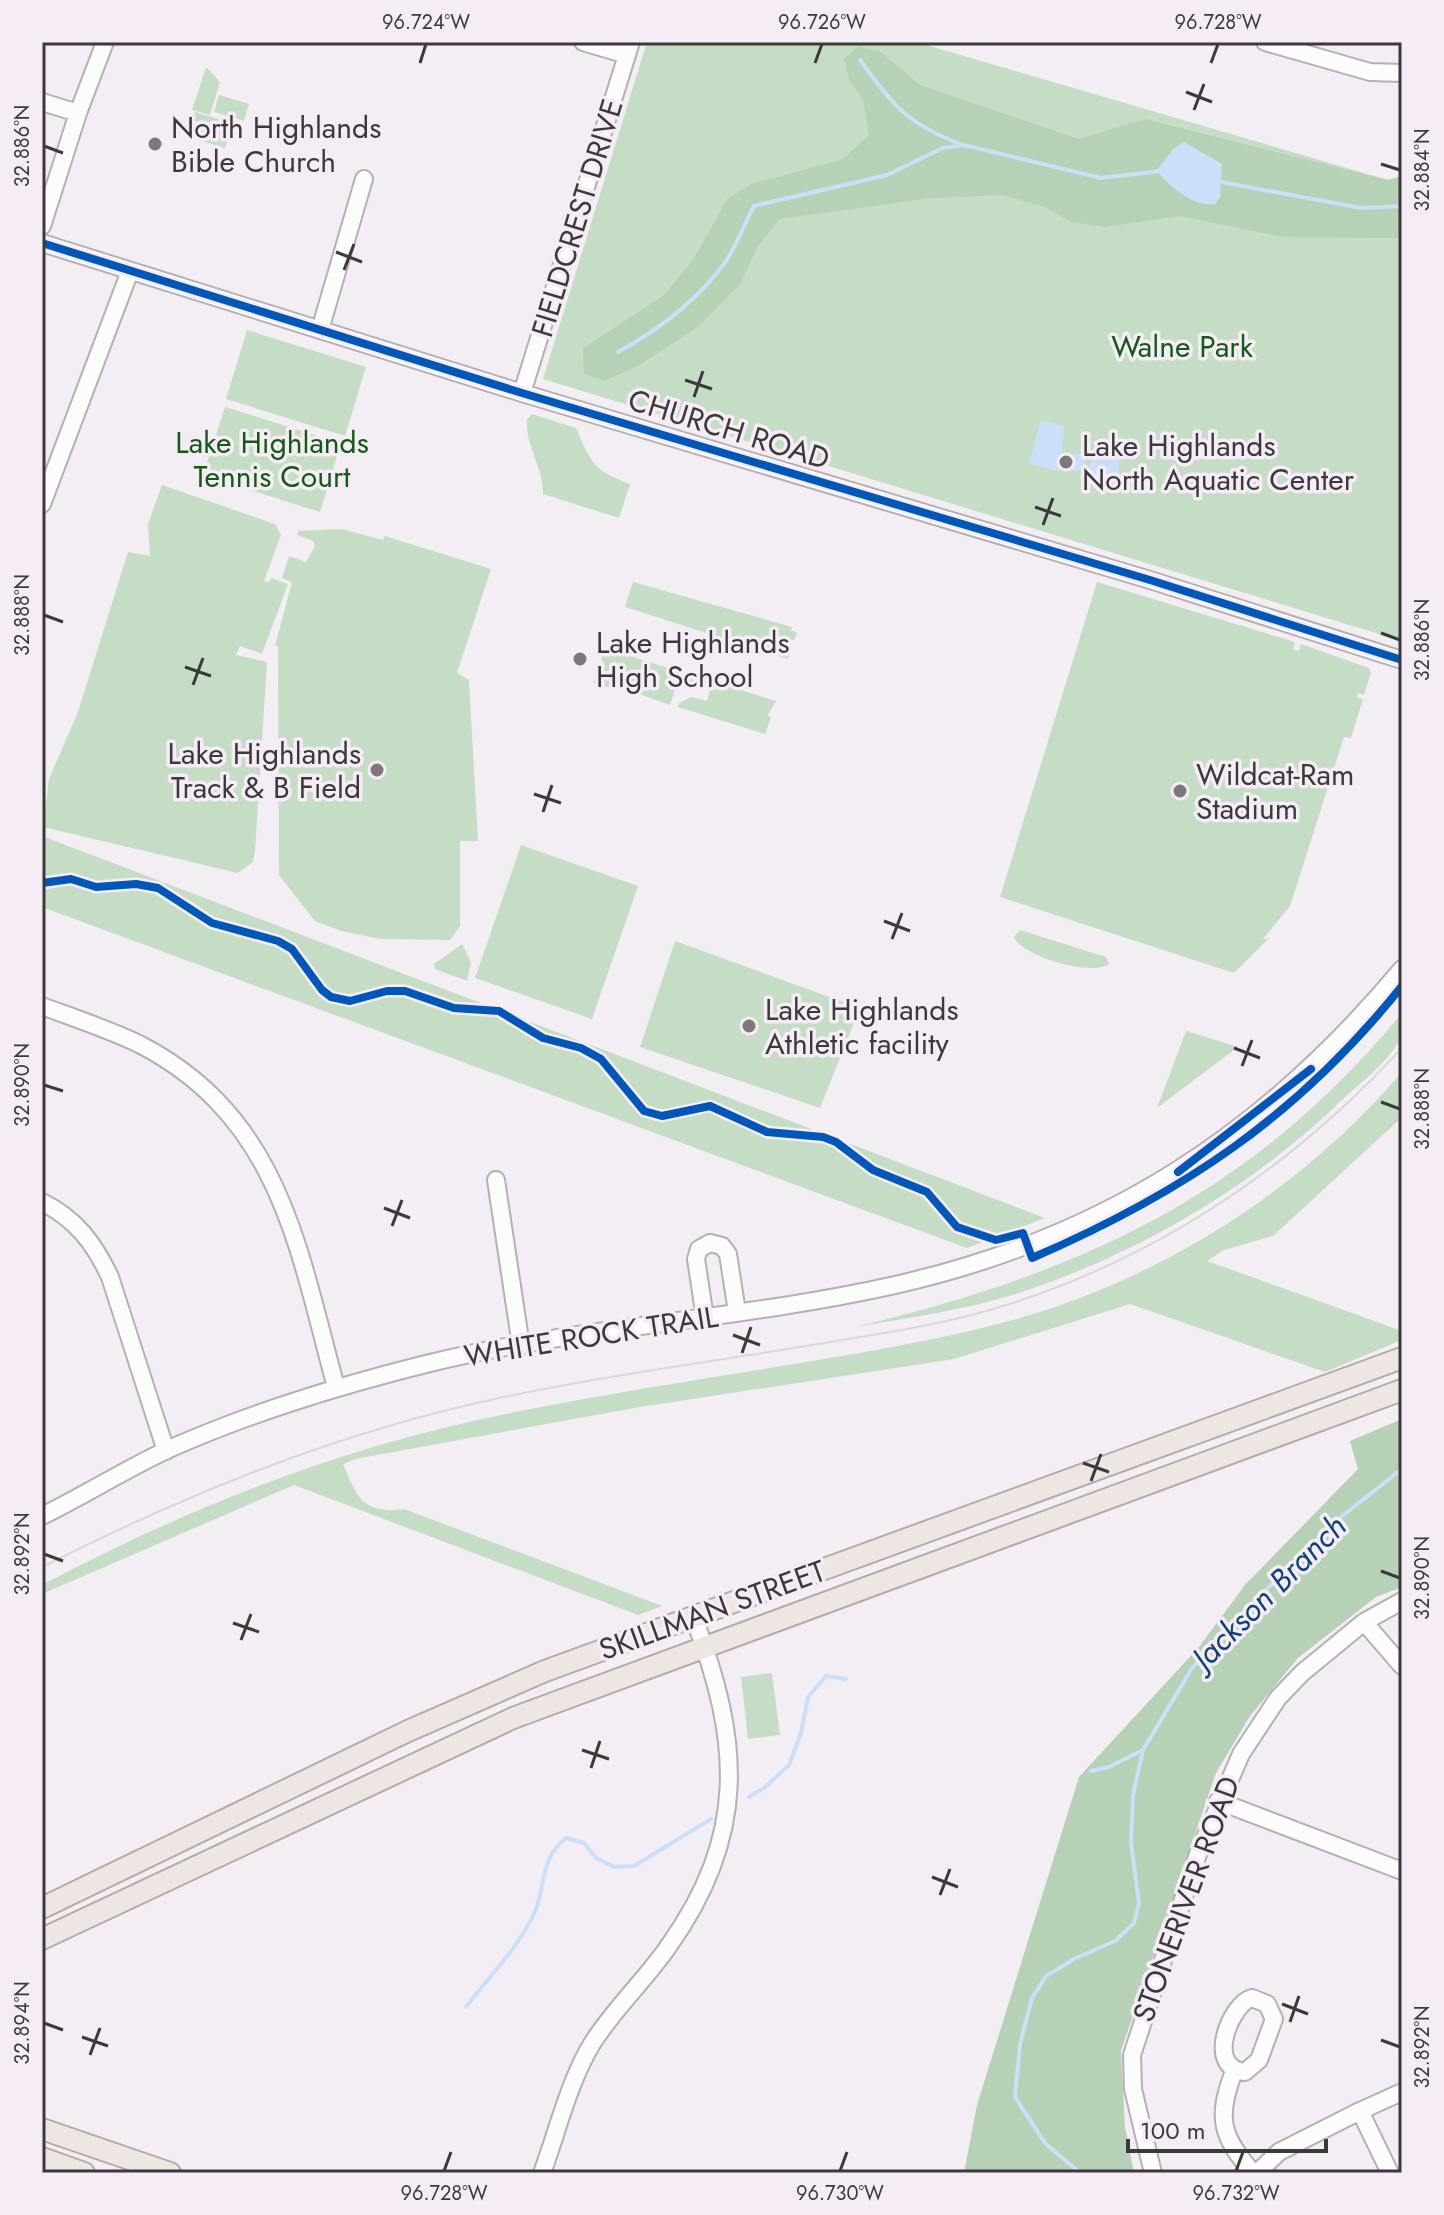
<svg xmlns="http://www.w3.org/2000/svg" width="1444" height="2215" font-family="Jost,sans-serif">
	<rect width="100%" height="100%" fill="#f3eef4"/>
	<!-- green -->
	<path fill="#c5ddc4" d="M647,42H916L1388,180L1402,176V641L543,379Z
		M206,67L220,82L210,115L192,110Z
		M219,95L249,104L244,121L214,112Z
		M195,112L232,123L225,148L188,137Z
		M247,330L366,367L345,436L226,399Z
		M225,407L341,443L320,512L203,475Z
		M532,414L576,428C591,463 594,471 630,484L619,518L543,494C544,468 525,446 527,419Z
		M162,485L275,524L281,535L264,581L269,582L271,578L288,584L262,654L240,646L236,655L267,662L255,851L253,862L238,873L43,827L49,779L78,712L128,552L150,556L148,524Z
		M342,529L383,540L385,536L491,569L457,673L469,680L478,841H460V926L450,940L381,939L341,931L315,921L279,875L278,646H275L292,582L282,578L289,556L306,562L315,546L313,541L297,535L298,531Z
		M633,582L792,627L791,630L797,633L794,640H790L789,647L792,649L788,659L625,607Z
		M1097,582L1295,642L1293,649L1299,651L1301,644L1369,668L1371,673L1364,695L1358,693L1357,697L1363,699L1351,738L1344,737L1290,906L1263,939L1269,938L1234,973L1000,897Z
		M610,650L704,679L703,682L689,689L676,686L670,705L617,686L615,689L593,683L604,662L601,661L603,652Z
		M712,681L776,701L768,715L771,718L765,734L678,707L679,703L692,697L707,701Z
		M42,836L1045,1218L967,1248L42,907Z
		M521,845L638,886L592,1019L475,978Z
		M1020,930L1106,957L1109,964C1092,977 1021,956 1014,937Z
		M675,941L860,1008L820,1108L640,1047Z
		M462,944L471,962L467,981L435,969L434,964Z
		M1402,1013C1402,1020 1404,1031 1401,1037C1390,1061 1361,1082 1343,1099C1253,1187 1136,1255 1016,1294C964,1310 909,1318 855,1327C1083,1272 1250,1197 1402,1013Z
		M1186,1031L1238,1047L1157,1108Z
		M1402,1072V1117L1399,1120L1273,1236L1224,1250L1207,1261L1402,1331V1340L1325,1372L1130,1304L954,1359L634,1408L355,1459L343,1464C358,1499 363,1514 404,1509L662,1606L638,1615L294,1485L42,1594V1585C195,1504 345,1446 515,1412C620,1391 725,1376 830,1358C911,1344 992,1330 1069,1302C1196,1256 1314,1175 1402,1072Z
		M772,1673L780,1735L748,1739L741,1677Z"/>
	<!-- forest -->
	<path fill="#b7d1b6" d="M858,46L881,52L920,85L1078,139L1145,119L1388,180L1402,176V238L1283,237L1179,216L1105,227L1071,222L1044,207L1003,195L931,198L780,219L758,246L740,284L698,327L638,366L604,381L584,374L583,348L663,296L693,260L727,199L752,184L843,159L869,135L863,100L849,79L844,59Z
		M1402,1419V1587L1376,1597L1298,1658L1250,1716L1216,1773L1121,2051L1125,2127L1134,2173H964L977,2105L1079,1777L1199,1647L1245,1585L1358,1469L1350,1441Z"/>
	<!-- water -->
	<path fill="#cbdff8" d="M1184,142L1222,164L1220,197L1215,204C1196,208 1167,186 1157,170L1173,149Z
		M1041,420L1065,426L1059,472L1029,463Z
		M1094,450L1119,453L1118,484L1085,481Z
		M1067 462a9 9 0 1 1 18 0a9 9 0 1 1-18 0Z"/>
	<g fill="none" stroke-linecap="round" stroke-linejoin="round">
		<!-- stream -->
		<path stroke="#cbdff8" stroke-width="4" d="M860,60C892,105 908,124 960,144
			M1216,181L1361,208L1402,206
			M618,352C660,329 698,300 726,261C737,245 744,224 754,206L887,175L943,148L964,145L1101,178L1160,171
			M1091,1771L1109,1767L1143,1750
			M749,1797L764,1788L789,1765L801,1733L808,1697L826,1676L846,1679
			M466,2007C488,1978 517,1949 533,1916C547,1888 538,1860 566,1838L584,1843L596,1858L614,1867L634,1866L711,1819
			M1080,2173L1045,2143L1015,2097L1020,2044L1032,1998L1046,1976L1074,1959L1115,1941L1134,1923L1139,1903L1131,1843L1133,1795L1143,1750L1192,1668L1239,1616L1341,1517L1402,1469"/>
		<defs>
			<path id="minor" d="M583,42L627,55
				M1265,42L1370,72L1402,73
				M42,102L78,113
				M42,226L78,113L105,42
				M42,243L522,393L1150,580L1402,660
				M320,330L364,179
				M522,393L631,42
				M42,504L130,271
				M42,1006C74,1018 108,1029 139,1044C281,1117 298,1249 336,1387
				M496,1180L521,1346
				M42,1202C76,1219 94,1243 110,1277L166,1451
				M705,1318L696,1259L699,1249L710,1243L722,1246L728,1254L737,1312
				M42,1516C85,1495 126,1469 169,1449C252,1412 338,1386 426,1364C580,1326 740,1320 895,1285C1107,1237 1264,1134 1402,969
				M1364,1622L1402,1666
				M1218,1801L1402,1871
				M1252,1998L1267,2004L1274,2019L1259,2060L1245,2072C1204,2068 1231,2003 1252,1998Z
				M1234,2071C1216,2118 1221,2136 1253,2173
				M542,2173C558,2130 569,2081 593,2042C615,2008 645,1980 668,1947C748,1835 741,1742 694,1618
				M1153,2173L1133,2089L1132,2055L1198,1854L1241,1754L1278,1698L1302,1673L1364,1622L1402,1601
				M1257,2173L1279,2152L1360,2111
				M1390,2173L1360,2111L1402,2092"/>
			<path id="major" d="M42,1908L408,1731L545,1671L1402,1358
				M42,1939L513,1718L1402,1390
				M42,2129L170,2173
				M42,2158L84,2173"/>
		</defs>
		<!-- minor casing -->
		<use href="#minor" stroke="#b4b0b4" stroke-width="20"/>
		<!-- major casing -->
		<use href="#major" stroke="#b7aaa6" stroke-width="24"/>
		<!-- minor -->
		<use href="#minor" stroke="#fdfcfd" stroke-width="16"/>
		<!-- major -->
		<use href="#major" stroke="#ede6e2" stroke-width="20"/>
		<!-- tram -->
		<path stroke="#d9d7d9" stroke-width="2" d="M42,1567C187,1494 336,1433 495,1399C601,1376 710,1362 818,1344C879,1334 941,1325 1000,1307C1159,1258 1290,1169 1402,1048"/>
		<defs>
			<path id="cycleway" d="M42,243L522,393L1150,580L1402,660
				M42,883L71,879L96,887L136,884L158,888L212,923L278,941L292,949L322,990L331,997L350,1001L387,991H405L454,1008L499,1011L543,1038L581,1048L601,1059L644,1111L662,1116L710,1106L767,1132L823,1137L836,1142L873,1170L927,1192L957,1227L996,1240L1023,1233L1032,1258C1183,1193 1298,1116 1402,986
				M1178,1172L1311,1069"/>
		</defs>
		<!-- cycleway casing -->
		<use href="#cycleway" stroke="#f5ecf6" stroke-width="13"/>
		<!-- cycleway -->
		<use href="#cycleway" stroke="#0057b8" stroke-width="8"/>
	</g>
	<!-- ticks -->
	<path fill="none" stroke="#3c393c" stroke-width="3" d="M420,63L426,44M815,63L822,44M1211,63L1218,44M1186,92L1212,102M1194,110L1204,84M44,146L63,153M1381,164L1400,170M336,252L362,262M344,270L354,244M685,380L712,389M694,397L703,371M1035,507L1061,516M1043,525L1053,498M44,615L63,622M1381,633L1400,640M185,667L211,676M193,685L203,658M534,794L561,803M543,812L552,785M884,921L910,931M892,939L902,913M1234,1048L1260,1058M1242,1066L1252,1040M44,1085L63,1091M1381,1102L1400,1109M384,1208L410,1218M392,1226L402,1200M733,1335L760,1345M742,1353L751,1327M1083,1463L1109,1472M1091,1481L1101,1454M44,1554L63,1561M1381,1571L1400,1578M233,1623L259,1632M241,1640L251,1614M582,1750L609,1759M591,1768L600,1741M932,1877L958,1887M940,1895L950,1869M1282,2004L1308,2014M1290,2022L1299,1996M44,2023L63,2030M82,2037L108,2046M1381,2040L1400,2047M90,2055L100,2028M444,2171L451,2152M840,2171L847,2152M1236,2171L1243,2152"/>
	<!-- markers -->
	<g fill="#7c787c" stroke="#f5ecf6" stroke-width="3">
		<circle cx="155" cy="144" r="8"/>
		<circle cx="1066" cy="462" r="8"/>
		<circle cx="580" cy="659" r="8"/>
		<circle cx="377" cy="770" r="8"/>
		<circle cx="1180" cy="791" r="8"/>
		<circle cx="749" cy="1026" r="8"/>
	</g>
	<g text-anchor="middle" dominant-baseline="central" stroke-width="7" stroke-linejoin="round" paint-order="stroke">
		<!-- poi labels -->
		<g font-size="30" fill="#3c393c" stroke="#f5ecf6" text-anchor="start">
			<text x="171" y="127">North Highlands<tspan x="171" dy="34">Bible Church</tspan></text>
			<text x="1082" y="445">Lake Highlands<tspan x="1082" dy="34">North Aquatic Center</tspan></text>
			<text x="596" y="642">Lake Highlands<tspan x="596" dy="34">High School</tspan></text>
			<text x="361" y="753" text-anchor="end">Lake Highlands<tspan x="361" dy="34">Track &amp; B Field</tspan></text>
			<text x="1196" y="774">Wildcat-Ram<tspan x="1196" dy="34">Stadium</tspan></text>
			<text x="765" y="1009">Lake Highlands<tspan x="765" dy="34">Athletic facility</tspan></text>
		</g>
		<!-- street labels -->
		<g font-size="30" fill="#3c393c" stroke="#f5ecf6">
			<text transform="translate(577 218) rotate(-73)">FIELDCREST DRIVE</text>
			<text transform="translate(729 429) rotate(17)">CHURCH ROAD</text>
			<text transform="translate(591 1336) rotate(-9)">WHITE ROCK TRAIL</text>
			<text transform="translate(712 1610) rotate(-20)">SKILLMAN STREET</text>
			<text transform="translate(1186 1899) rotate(-70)">STONERIVER ROAD</text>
		</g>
		<!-- park labels -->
		<g font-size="30" fill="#135a15" stroke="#f5ecf6">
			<text x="1182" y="346">Walne Park</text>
			<text x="272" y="442">Lake Highlands<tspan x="272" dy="34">Tennis Court</tspan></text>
		</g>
		<!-- water labels -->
		<g font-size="32" font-style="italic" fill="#0e4475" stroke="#f5ecf6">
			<text transform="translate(1269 1592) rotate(-45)">Jackson Branch</text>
		</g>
	</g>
	<!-- border -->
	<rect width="1444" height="2215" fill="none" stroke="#f5ecf6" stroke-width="88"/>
	<!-- scale -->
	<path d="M1128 2139v12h198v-12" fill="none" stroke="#3c393c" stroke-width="4"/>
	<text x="1140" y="2139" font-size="24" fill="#3c393c" stroke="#f5ecf6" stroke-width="6" paint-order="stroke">100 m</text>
	<rect x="44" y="44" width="1356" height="2127" fill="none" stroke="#3c393c" stroke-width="3"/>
	<g font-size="20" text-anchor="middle" fill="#3c393c">
		<text x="426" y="29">96.724°W</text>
		<text x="822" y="29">96.726°W</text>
		<text x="1218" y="29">96.728°W</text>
		<text transform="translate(22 146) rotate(-90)" y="7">32.886°N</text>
		<text transform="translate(1422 170) rotate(-90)" y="7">32.884°N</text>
		<text transform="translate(22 615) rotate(-90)" y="7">32.888°N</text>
		<text transform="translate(1422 640) rotate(-90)" y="7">32.886°N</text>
		<text transform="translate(22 1085) rotate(-90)" y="7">32.890°N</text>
		<text transform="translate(1422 1109) rotate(-90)" y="7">32.888°N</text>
		<text transform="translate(22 1554) rotate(-90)" y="7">32.892°N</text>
		<text transform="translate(1422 1578) rotate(-90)" y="7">32.890°N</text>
		<text transform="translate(22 2023) rotate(-90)" y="7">32.894°N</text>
		<text transform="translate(1422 2047) rotate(-90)" y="7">32.892°N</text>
		<text x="444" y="2200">96.728°W</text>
		<text x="840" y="2200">96.730°W</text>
		<text x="1236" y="2200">96.732°W</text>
	</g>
</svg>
